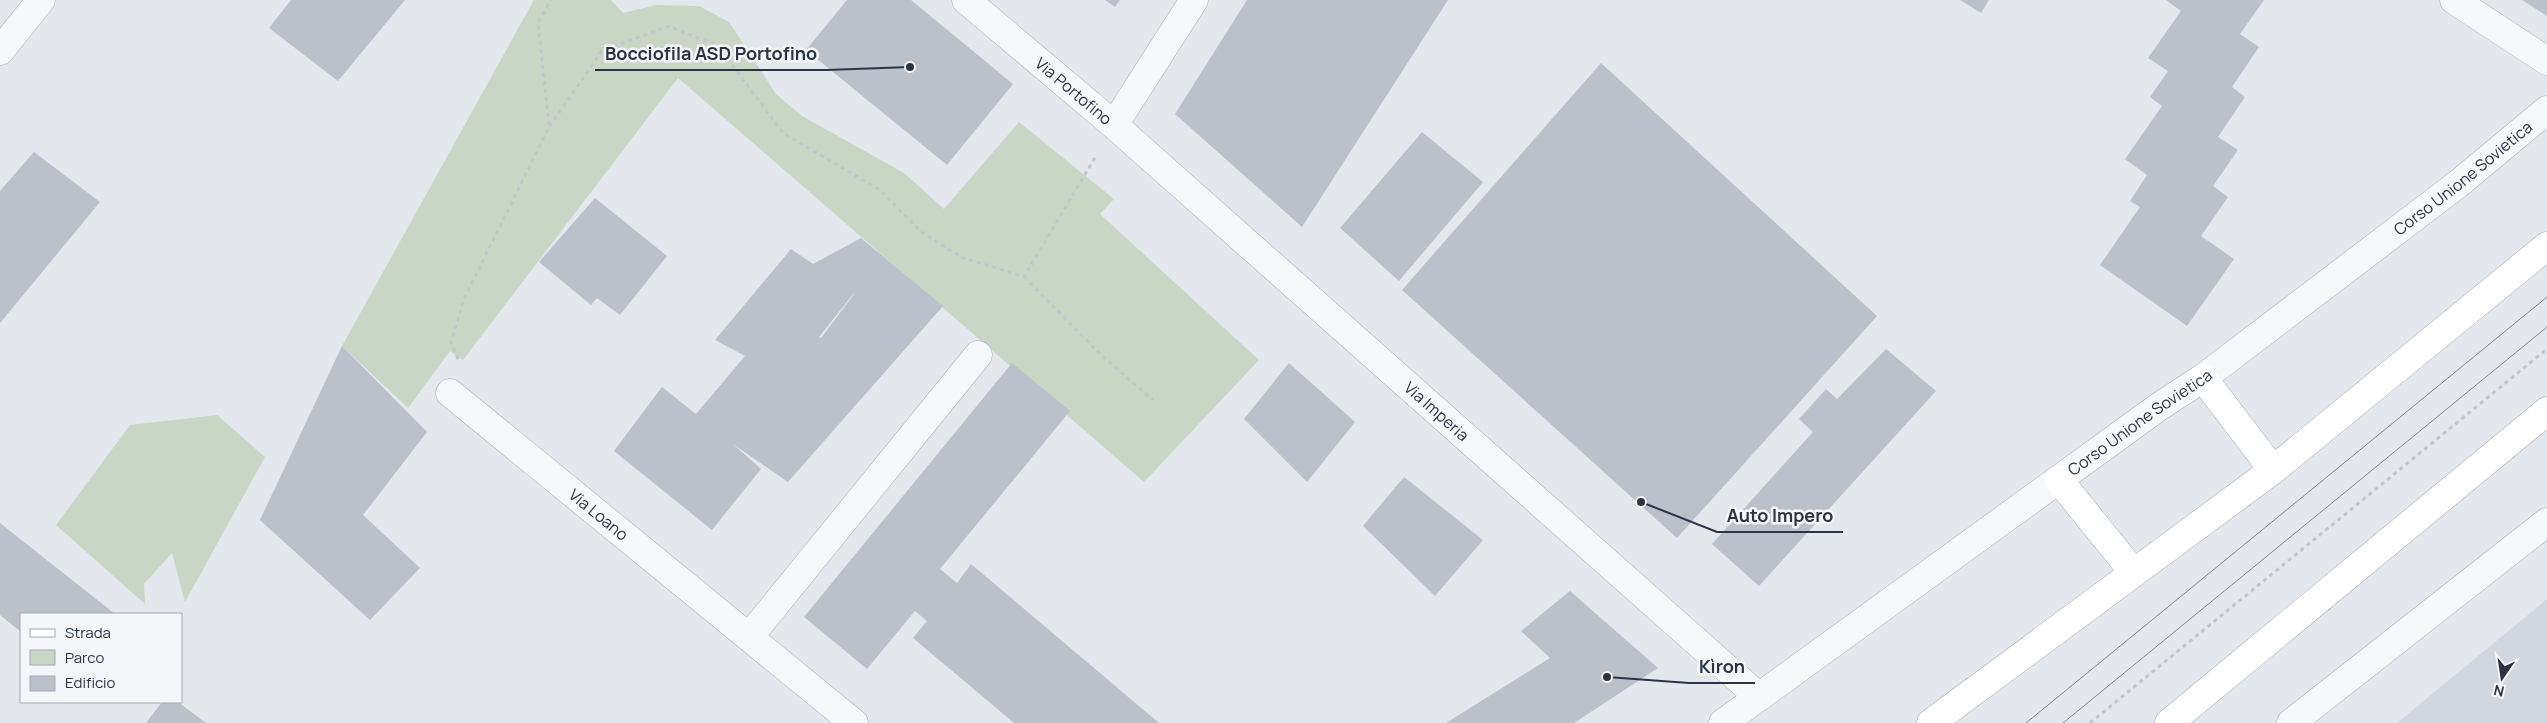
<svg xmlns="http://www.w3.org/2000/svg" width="2547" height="723" font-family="Manrope,sans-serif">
	<rect width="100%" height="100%" fill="#e4e7ec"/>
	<!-- built -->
	<path fill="#d2d6de" d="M2547,599V723H2397Z"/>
	<!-- green -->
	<path fill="#c9d6c5" d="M534,0H611L623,13L656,5L699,6L729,22L776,94L802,116L904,173L944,209L1019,122L1114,199L1100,214L1259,360L1144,482L678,78L463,360L450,351L408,408L342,346Z
		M217,415L265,457L185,602L172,553L144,584L145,604L56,525L130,425Z"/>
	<!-- building -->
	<path fill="#bbc0ca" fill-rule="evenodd" d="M291,0H405L338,81L269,28Z
		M847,0H911L1013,84L947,165L806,50Z
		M1105,0H1120L1115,7Z
		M1247,0H1448L1302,227L1175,114Z
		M1960,0H1989L1981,13Z
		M2166,0H2264L2240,34L2259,47L2232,87L2245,97L2218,137L2238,150L2213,186L2228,197L2201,236L2234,259L2187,326L2100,265L2140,207L2130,201L2147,175L2125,159L2162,106L2150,97L2168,71L2148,58L2181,11Z
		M2522,0H2547V16Z
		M1601,63L1877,316L1677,538L1402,290Z
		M1422,132L1483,182L1399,281L1340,228Z
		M34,152L100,202L0,323V191Z
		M595,198L667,256L620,315L597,298L591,305L539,262Z
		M861,238L943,306L788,482L733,444L761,469L712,530L614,451L662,387L696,414L745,356L715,340L791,249L813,264ZM854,293V294L821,338L819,337Z
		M342,346L427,432L363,515L420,568L370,620L260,520Z
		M1886,349L1936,391L1759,586L1712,544L1813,432L1799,419L1826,389L1837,399Z
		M1012,363L1070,411L940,569L957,583L971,564L1159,723H1014L913,638L927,621L915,611L867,669L804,617Z
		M1289,363L1355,422L1307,482L1244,419Z
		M1404,477L1483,540L1435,596L1363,526Z
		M0,523L115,614H21V632L0,615Z
		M1570,591L1658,668L1574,723H1446L1550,658L1521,631Z
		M162,702H178L206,723H146Z"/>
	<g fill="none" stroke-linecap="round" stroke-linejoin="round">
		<defs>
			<g id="street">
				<path id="s1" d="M966,0L1114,125L1759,697"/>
				<path d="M2454,0L2547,61"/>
				<path d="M0,51L41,0"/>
				<path d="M1114,125L1194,0"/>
				<path id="s2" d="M450,393L854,723"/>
				<path d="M749,637L978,355"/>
				<path id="s3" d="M1723,723L2160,406L2203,378L2458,184L2547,110"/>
				<path d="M2291,723L2547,522"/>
			</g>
			<path id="primary" d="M2203,378L2273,470
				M2059,480L2134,573
				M1931,723L2273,470L2547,246
				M2169,723L2547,411"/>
		</defs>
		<!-- street casing -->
		<use href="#street" stroke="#a9aeb7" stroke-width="29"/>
		<!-- primary casing -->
		<use href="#primary" stroke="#a3abb8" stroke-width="29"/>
		<!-- path -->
		<path stroke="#c2c5cb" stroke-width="3" stroke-dasharray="4 4" stroke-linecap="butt" d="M549,125L538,23L551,0
			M1024,277L1102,356L1153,400
			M458,359L451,342L464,299L549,127L602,51L669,26L718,46L783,133L880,190L921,232L961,257L1024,277L1096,156
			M2090,723L2547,349"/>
		<!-- street -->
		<use href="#street" stroke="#f7f8fa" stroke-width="28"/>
		<!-- primary -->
		<use href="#primary" stroke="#fff" stroke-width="28"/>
		<!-- tram -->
		<path stroke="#7d8696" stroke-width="1" d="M2026,723L2547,297
			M2063,723L2547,327"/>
	</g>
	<g text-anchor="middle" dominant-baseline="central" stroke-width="5" stroke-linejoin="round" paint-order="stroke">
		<!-- street labels -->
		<g font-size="16" fill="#2b3445" stroke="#f4f6f9">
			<text stroke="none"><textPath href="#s1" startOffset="141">Via Portofino</textPath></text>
			<text stroke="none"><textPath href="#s3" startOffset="919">Corso Unione Sovietica</textPath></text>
			<text stroke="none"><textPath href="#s1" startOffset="625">Via Imperia</textPath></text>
			<text stroke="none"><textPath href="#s3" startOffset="514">Corso Unione Sovietica</textPath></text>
			<text stroke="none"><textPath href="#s2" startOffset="192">Via Loano</textPath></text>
		</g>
	</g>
	<!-- callouts -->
	<path fill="none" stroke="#2b3445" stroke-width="2" d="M910 67L827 70H595M1641 502L1717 532H1843M1607 677L1689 683H1755"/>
	<g fill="#2b3445" stroke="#f4f6f9" stroke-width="2">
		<circle cx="910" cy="67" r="5"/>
		<circle cx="1641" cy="502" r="5"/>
		<circle cx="1607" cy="677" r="5"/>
	</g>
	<g font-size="18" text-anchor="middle" font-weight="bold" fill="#2b3445" stroke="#f4f6f9" stroke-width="5" stroke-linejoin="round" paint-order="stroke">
		<text x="711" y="60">Bocciofila ASD Portofino</text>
		<text x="1780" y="522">Auto Impero</text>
		<text x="1722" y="673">Kìron</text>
	</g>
	<!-- legend -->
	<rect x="20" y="613" width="162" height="90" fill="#f4f6f9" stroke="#a4a8b1"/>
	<rect x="30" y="629" width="25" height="8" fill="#ffffff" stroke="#a4a8b1"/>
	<text x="65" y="638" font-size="15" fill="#2b3445">Strada</text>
	<rect x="30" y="650" width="25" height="15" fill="#c9d6c5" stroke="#a4a8b1"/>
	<text x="65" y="663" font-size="15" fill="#2b3445">Parco</text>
	<rect x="30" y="676" width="25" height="15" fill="#bbc0ca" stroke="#a4a8b1"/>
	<text x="65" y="688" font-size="15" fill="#2b3445">Edificio</text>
	<!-- north arrow -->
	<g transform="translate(2502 678) rotate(193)" stroke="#f4f6f9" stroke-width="4" paint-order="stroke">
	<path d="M0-4L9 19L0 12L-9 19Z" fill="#2b3445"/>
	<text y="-8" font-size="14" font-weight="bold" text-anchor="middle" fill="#2b3445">N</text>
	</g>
</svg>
